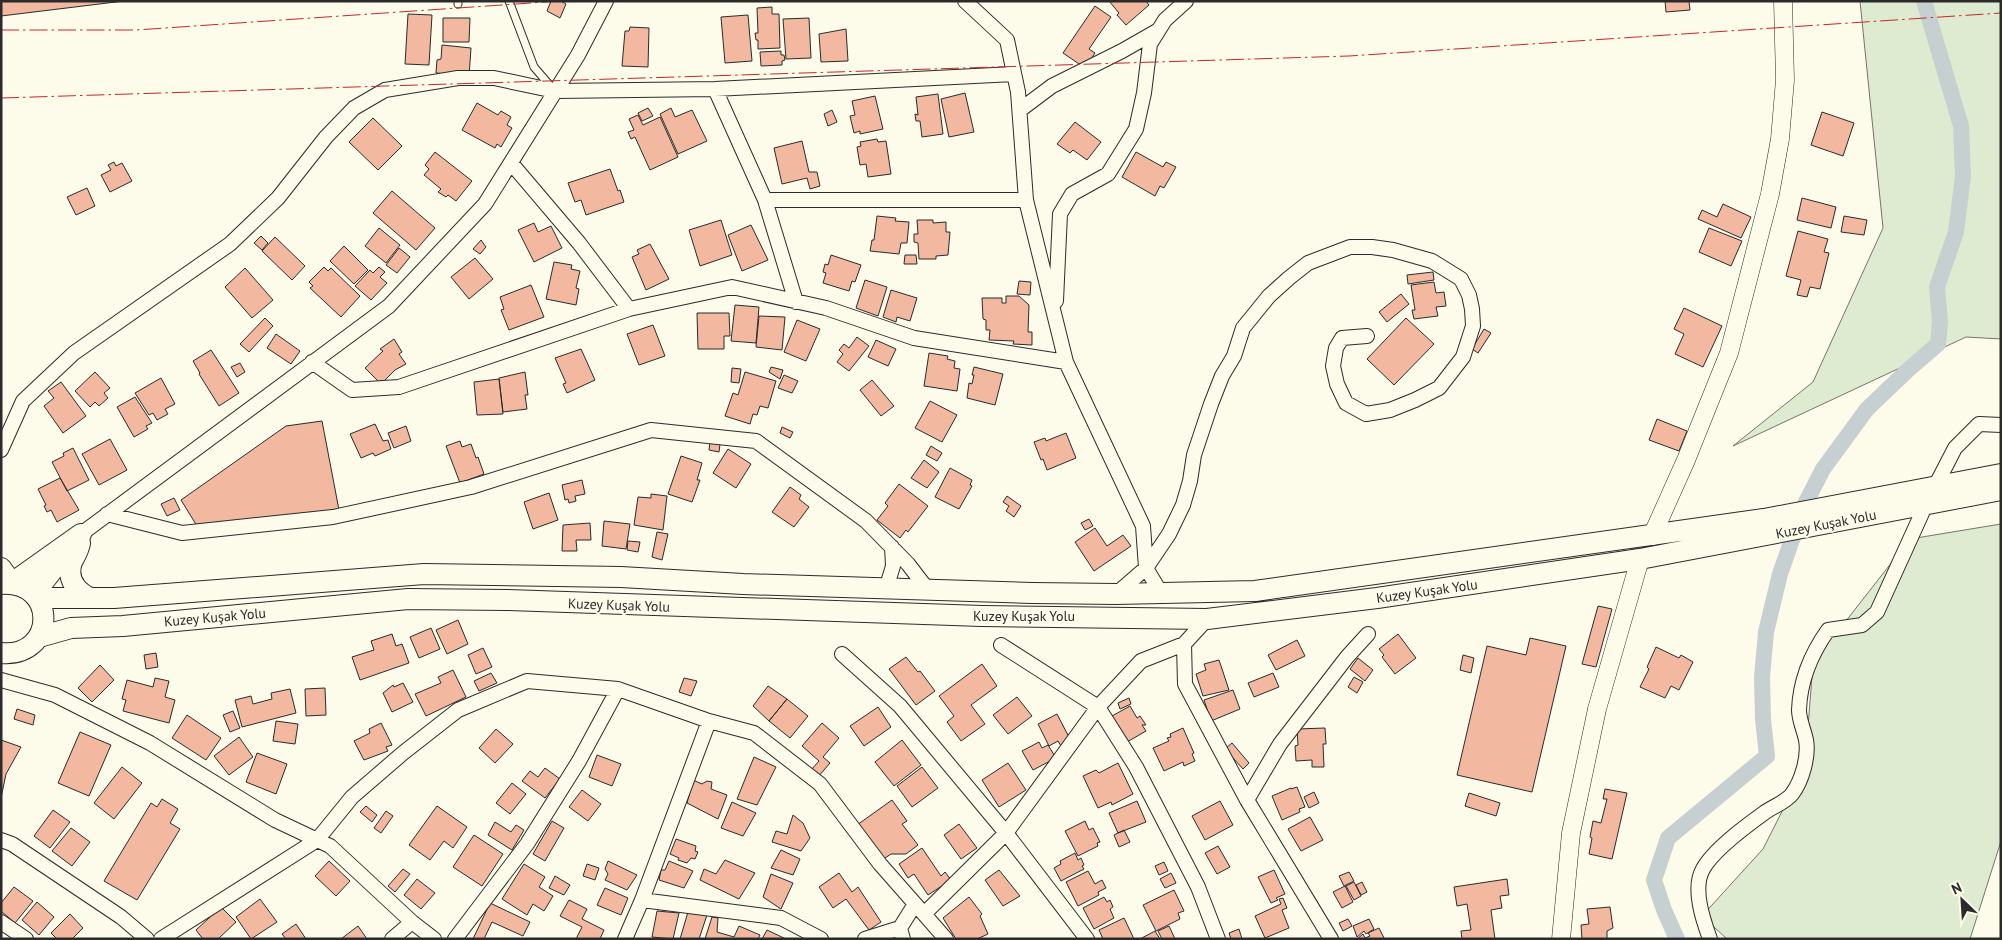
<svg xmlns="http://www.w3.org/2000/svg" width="2002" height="940" font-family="'PT Sans',sans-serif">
	<rect width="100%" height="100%" fill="#fdfbea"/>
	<!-- green -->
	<path fill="#deebd1" stroke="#74746e" d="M1860,1H2001V339L1966,337L1733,446L1813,382L1883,228Z
		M2001,524V841L1970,939H1727L1702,916L1763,849L1805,766L1814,650L1842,626L1910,539Z"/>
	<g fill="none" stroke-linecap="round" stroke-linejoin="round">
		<!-- canal -->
		<path stroke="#c7d0d0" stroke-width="16" d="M1677,939L1664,910L1654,880L1668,838L1767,756L1763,719L1762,677L1766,632L1780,574L1803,508L1823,469L1867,409L1909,369L1938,344L1940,322L1937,287L1956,232L1963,176L1961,126L1924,1"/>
	</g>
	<!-- building -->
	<path fill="#f2b8a0" stroke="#2b2b2b" d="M1,1H124L1,16Z
		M551,1H561L566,4L560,18L547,11Z
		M1109,1H1146L1149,5L1126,25L1117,15L1119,13Z
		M1665,1H1689L1690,10L1666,12Z
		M1095,6L1111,17L1089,49L1095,53L1085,68L1063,53Z
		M772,7V14H779L780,48L758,49V40H756L755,33H758L757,8Z
		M408,14L432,15L429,65L405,64Z
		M748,15L752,61L725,63L721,17Z
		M443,18H470L469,42H443Z
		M809,18L811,58L786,59L783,19Z
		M630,27L649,28L648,67L622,66L625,31H629Z
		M846,29L848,61L821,62L819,34Z
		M442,45L471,48L469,76L436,73L437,60L441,59Z
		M781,51V55H784L785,60L782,61V65L761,66L760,52Z
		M965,93L974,132L949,137L941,99Z
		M938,94L943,134L922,137L920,121H916L915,114L918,115L916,97Z
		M875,96L883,129L860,134V131L854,133L850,116L855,115L852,101Z
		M477,103L498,115L501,111L511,117L507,125L512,128L501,147L497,144L495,148L462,130Z
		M648,108L653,116L642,121L638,113Z
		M671,108L675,117L692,110L707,141L678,154L660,114Z
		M832,110L837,122L828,126L824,114Z
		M1822,112L1854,123L1843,156L1811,145Z
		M638,115L643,125L660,117L678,157L650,170L635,137L631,139L628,132L634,130L629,119Z
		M373,118L402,146L378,170L349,142Z
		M1075,122L1101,142L1087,160L1073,150L1070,153L1057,144Z
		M877,139L878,142L886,141L891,174L868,177L866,164L860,165L857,147L861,146L860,142Z
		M802,141L809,172H817L820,186L810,189L807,178L782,184L774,148Z
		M435,152L472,181L456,201L448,195L446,197L438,192L441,189L424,175L429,169L425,165Z
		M1136,152L1163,167L1166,162L1176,167L1164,188L1160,186L1155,196L1122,177Z
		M114,162L116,166L122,163L132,181L110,192L101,175L111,170L108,165Z
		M610,169L618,191L620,190L624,202L586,215L581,200L575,202L568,183Z
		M87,188L95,206L76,215L67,197Z
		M392,191L435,228L416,250L373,213Z
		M1802,198L1836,207L1831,228L1797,220Z
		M1723,204L1751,217L1741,238L1698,219L1702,210L1717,217Z
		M877,216L896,218L895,221L909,222L907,243H901L899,254L870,251L872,240H874Z
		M1844,216L1867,220L1864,235L1841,232Z
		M721,220L732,255L700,266L689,230Z
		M917,220H933V223L946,222V232H950L948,255L936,256V259H919L918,243L914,242V234H918Z
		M534,223L538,232L551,226L562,248L534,262L518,230Z
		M751,225L768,260L742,271L728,235Z
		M379,228L400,245L386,263L365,246Z
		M1709,228L1742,241L1731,266L1699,252Z
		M1798,231L1828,239L1824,252L1829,253L1820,289L1810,287L1807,297L1797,295L1801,280L1786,276Z
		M261,236L268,243L262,250L254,243Z
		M275,237L305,266L292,280L262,251Z
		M481,240L486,247L480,254L473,249Z
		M650,244L669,279L646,290L632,257L639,254L637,250Z
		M344,246L368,270L354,284L330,261Z
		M399,248L410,257L397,273L386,265Z
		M831,255L861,265L855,282L852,281L849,291L823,283L826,273L823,272L825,264L828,265Z
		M905,255H916L917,264H904Z
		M475,258L493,279L469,299L451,277Z
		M554,262L572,265L571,269L580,271L576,288L579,289L576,305L546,299Z
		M324,267L328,271L331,268L360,296L341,317L310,288L313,286L309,282Z
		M379,267L385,272L380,277L387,283L371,300L355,286L370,270L373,273Z
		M245,268L273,300L252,318L225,287Z
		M1433,272L1434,280L1408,284L1407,275Z
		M865,280L887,287L878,316L856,308Z
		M1019,281L1031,282L1030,295L1017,294Z
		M1434,282L1436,293L1444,292L1446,306L1436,307L1438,316L1414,319L1412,310H1415L1411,285Z
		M531,285L544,317L509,330L501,310L504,309L500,297Z
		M891,290L917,298L910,321L897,317L896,322L883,317Z
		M1401,294L1409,304L1387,322L1379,312Z
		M1006,296H1019L1029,305L1028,332H1032V345L1013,344L1014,341L989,340L990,330H986V320L983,319L982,298H1002V303H1006Z
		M735,305L759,307L756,343L731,341Z
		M1684,308L1722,326L1703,367L1675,354L1684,334L1674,329Z
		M697,313H729L730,336H724V349H698Z
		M759,316L785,317L782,350L756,347Z
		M265,318L273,326L249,352L240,344Z
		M1406,318L1434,344L1394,385L1367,359Z
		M797,320L820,329L806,361L784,352Z
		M653,325L665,356L639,365L627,334Z
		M1484,329L1491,333L1478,353L1472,349Z
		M276,334L300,351L291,364L267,348Z
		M857,337L869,346L849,371L837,362L843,354L839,350L844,344L849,348Z
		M394,339L402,352L399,354L406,364L395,370L381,384L365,368L383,351L380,349Z
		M876,340L896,349L888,366L868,357Z
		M581,349L595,380L567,393L563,384L566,383L555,358Z
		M211,350L239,393L219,406L199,374L200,373L193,361Z
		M929,353L948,356L947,359L955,361L954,368L960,369L957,391L924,386Z
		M240,363L245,372L237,377L231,367Z
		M771,367L783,370L780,379L769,372Z
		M974,367L1003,374L995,405L967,398L969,383L972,384L974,375H972Z
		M732,368L741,369L739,383L731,382Z
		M95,372L110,388L104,393L108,398L99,406L95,402L90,407L75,391Z
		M525,372L528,395H525L527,409L503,412L499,378Z
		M745,372L776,381L768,408L760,406L757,415L753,414L750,424L725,416L733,393L738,395Z
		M784,375L798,381L792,393L778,388Z
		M161,378L175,404L165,409L168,414L157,420L153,413L149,415L135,393Z
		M499,379L503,414L477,415L474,382Z
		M872,380L894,406L881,416L860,390Z
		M61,382L86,416L63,433L44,406L54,398L48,391Z
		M135,397L152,423L146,426L148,429L134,437L117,407Z
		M930,401L957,415L942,442L915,428Z
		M1657,419L1687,431L1679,451L1649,440Z
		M322,421L339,510L197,526L181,500L286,426Z
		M375,424L383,441L388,440L391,449L375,456L373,453L361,458L350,434Z
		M406,426L411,441L394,448L388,433Z
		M782,427L793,432L790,438L780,433Z
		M1066,433L1076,458L1047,470L1043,459L1041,460L1034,442L1045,438L1046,441Z
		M110,439L127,470L99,485L82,454Z
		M460,441L462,447L471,444L476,458L478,457L484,474L460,483L446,446Z
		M710,442L720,444L719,452L709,450Z
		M931,446L942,453L937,461L926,455Z
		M73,448L89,480L67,491L52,462L64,456L63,453Z
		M728,449L751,464L736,488L713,473Z
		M681,456L702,463L697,480H700L692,502L668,494Z
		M924,460L939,472L927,488L911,478Z
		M950,468L972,480L970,485L972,486L959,509L935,497Z
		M60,478L79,510L57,522L51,510L47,512L44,506L46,505L38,489Z
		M582,480L585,494L575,496L576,501L569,503L568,499L565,500L562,485Z
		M899,484L928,506L908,532L906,530L900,538L877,520L888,506L885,503Z
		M790,487L801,495L799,499L809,507L794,527L772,512Z
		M549,493L558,520L533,529L524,502Z
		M651,494L667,496L663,530L634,525L638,497L651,498Z
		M1007,496L1021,506L1014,517L1006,511L1009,506L1003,502Z
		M174,498L180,510L167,516L161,504Z
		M1089,519L1093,526L1085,530L1081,523Z
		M604,521L630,524L626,549L602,546Z
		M590,523L591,540H576L577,551H562L563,525Z
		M1095,528L1107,546L1123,535L1131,546L1094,571L1075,542Z
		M657,532L668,534L662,560L652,557Z
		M628,541L640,542L638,552L627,550Z
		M1598,606L1612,609L1596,667L1582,664Z
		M458,620L468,644L447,654L436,630Z
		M431,628L440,649L419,658L410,637Z
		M392,634L396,646L402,644L409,663L360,680L352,657L374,650L371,641Z
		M1398,634L1416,658L1395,674L1382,657L1384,655L1379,649Z
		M1530,638L1566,646L1532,792L1457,775L1487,646L1526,655Z
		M1297,640L1305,656L1276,670L1268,655Z
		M1656,647L1679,658L1681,655L1693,662L1679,690L1671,686L1665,698L1640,687L1649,669L1647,667Z
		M483,648L492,667L476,674L468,655Z
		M156,653L158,667L146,669L144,655Z
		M1463,655L1474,658L1471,673L1460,670Z
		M906,657L918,672L920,671L935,691L916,705L889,669Z
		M1358,658L1373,670L1365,681L1350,669Z
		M1219,660L1229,690L1203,696L1196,674L1206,670L1204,664Z
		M982,664L997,686L971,705L985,724L961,741L947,722L954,716L939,696Z
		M100,665L114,680L92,702L78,688Z
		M453,670L466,697L426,716L415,694L441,683L438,677Z
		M491,673L497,683L479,691L474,681Z
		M1273,673L1279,687L1254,697L1248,683Z
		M1354,677L1363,682L1357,693L1348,687Z
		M155,678L169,681L165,697L175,700L169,723L123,711L126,700L122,699L127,680L153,687Z
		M684,678L697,681L691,696L679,692Z
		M403,683L413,702L392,712L383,693L393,685L394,687Z
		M768,686L787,699L769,721L753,706Z
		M325,688L326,715L306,716L305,689Z
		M290,689L296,713L242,727L235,700L251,696L253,704L272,699L271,693Z
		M1233,690L1240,709L1211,721L1204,700Z
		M1017,697L1032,716L1008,734L993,715Z
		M1129,698L1131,704L1120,709L1118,703Z
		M787,699L808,716L790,738L769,721Z
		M1130,706L1137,718L1140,716L1146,725H1142L1146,731L1127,742L1112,716Z
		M878,707L891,727L864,746L850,726Z
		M17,709L35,715L33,725L14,719Z
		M233,711L240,728L230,732L223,715Z
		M1057,714L1071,741L1061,746L1058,741L1049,746L1038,724Z
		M187,715L221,738L206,760L172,738Z
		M276,721L298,724L295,744L273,741Z
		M381,723L392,745L386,747L388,751L364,760L354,741L370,733L369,729Z
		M822,723L839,738L823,757L830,763L818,777L811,770L819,761L802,746Z
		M1183,728L1194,753L1192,754L1195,761L1184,766L1183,762L1164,771L1153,748L1169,741L1167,738L1171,737L1170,734Z
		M1325,728L1326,744H1323L1324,767H1312V760L1296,761L1295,746L1298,745L1297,729Z
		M496,729L513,744L495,763L479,748Z
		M80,732L111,745L89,796L58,783Z
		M239,737L253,757L229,775L214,756Z
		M1,740L21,747L6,774L1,798Z
		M902,740L921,765L894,786L875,762Z
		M1039,742L1042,748L1048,745L1056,758L1033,770L1022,751Z
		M1232,743L1249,763L1243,769L1225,749Z
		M257,753L287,764L276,794L246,782Z
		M597,755L621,764L612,786L589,777Z
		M754,757L776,767L757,805L737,799Z
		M1008,763L1026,790L999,807L982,780Z
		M1118,763L1133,794L1112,805L1111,802L1098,808L1083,776L1096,770L1099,773Z
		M122,767L142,783L114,819L94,803Z
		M922,767L938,788L912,807L897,786Z
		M545,768L560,779L545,798L522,781L530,771L538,777Z
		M693,780L702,784L707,781L712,782L711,789L727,795L718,819L687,803Z
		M512,783L526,794L510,814L496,803Z
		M1297,787L1305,807L1299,809L1300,812L1282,820L1272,796L1291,788V789Z
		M1605,789L1627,793L1612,859L1589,854L1592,838L1590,837L1593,821L1601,823L1607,799H1603Z
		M582,790L601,804L588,821L569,807Z
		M1314,792L1319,803L1309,808L1304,797Z
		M1469,793L1500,803L1496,816L1465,806Z
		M162,799L178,809L170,823L180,829L137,900L104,881L151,803L157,807Z
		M892,800L907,821L902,824L918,845L906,854H891L882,860L857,825Z
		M1137,801L1146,822L1118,833L1109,813Z
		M1220,801L1233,825L1205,840L1192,816Z
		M732,802L756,813L743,836L721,828Z
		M366,806L377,815L372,822L360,812Z
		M437,806L467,827L453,848L444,841L430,860L409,845Z
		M53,810L70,822L50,848L34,836Z
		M386,811L393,816L381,833L374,828Z
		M793,815L803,823L810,838L801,851L772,842L776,831L787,834Z
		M1310,817L1323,840L1301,851L1288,829Z
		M552,821L564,828L545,861L533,854Z
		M1085,821L1089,830L1093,828L1100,842L1097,843L1098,846L1078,856L1065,831Z
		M495,822L511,832L516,825L524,830L512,850L488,835Z
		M959,824L977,848L961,859L944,835Z
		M71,828L90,842L72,866L52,851Z
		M1124,830L1130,842L1119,847L1114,835Z
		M474,835L503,854L482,886L453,867Z
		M676,839L696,846L695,851L698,852L695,859L691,858L687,863L678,860L679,858L670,854Z
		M1218,846L1230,867L1217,874L1205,853Z
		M922,848L941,876L945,872L951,880L928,895L914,874L908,878L899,864Z
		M781,850L800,859L793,875L771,868Z
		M1075,853L1078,860L1081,858L1084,865L1082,866L1084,869L1061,881L1054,868L1061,864L1060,861Z
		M725,860L755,873L739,899L700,880L704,869L716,874Z
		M329,861L350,881L336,896L315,876Z
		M608,861L637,875L627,890L605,880L608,874L605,869Z
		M669,861L693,871L684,888L659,880L661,870H665Z
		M1164,862L1168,871L1159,875L1155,866Z
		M524,864L545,877L539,887L553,896L544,911L533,904L527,915L502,899Z
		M587,864L599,868L595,880L583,876Z
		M403,869L410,874L395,892L388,886Z
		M999,870L1020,896L1003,906L985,880Z
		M1274,870L1285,894L1276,898L1278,900L1271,903L1258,877Z
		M1088,871L1095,884L1102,880L1106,888L1098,892L1099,895L1078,906L1066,882Z
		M1349,872L1354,881L1344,886L1339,876Z
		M839,873L852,892L858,887L881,922L869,930L846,899L833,908L819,887Z
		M1171,873L1176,883L1165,888L1160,879Z
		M771,874L793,883L781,909L763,897Z
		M555,876L570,885L564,895L549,888Z
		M417,879L435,893L421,909L404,895Z
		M1507,879L1509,895L1500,896L1502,908L1491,910L1495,939H1462L1461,931L1471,930L1467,904L1457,906L1454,887Z
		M1354,882L1361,896L1354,900L1346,886Z
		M1362,882L1367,892L1361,895L1356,885Z
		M1345,886L1353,902L1342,908L1333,892Z
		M14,887L33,901L15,923L1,911V903Z
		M605,888L628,898L621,915L597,905Z
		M1174,890L1184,911L1178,913L1180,919L1156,931L1143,905Z
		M969,897L982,914L980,916L988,934L977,939H956L943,918Z
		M1104,897L1107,902L1110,900L1113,907L1110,909L1114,918L1094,929L1083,908Z
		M1283,898L1287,908L1282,910L1289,928L1265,938L1255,916L1281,904L1279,899Z
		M260,899L277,922L251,939L236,917Z
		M569,900L587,909L582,919L604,930L600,939H576L582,927L560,916Z
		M37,902L54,917L39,935L22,920Z
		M490,903L530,922L523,936L492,922L484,939H473Z
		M221,907L236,922L218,939H203L196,930Z
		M1610,907L1613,928L1607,931V939H1582L1581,925L1589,924L1587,909Z
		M657,911L679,913L673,939L652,937Z
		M688,912L707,915L699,939H680Z
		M70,914L83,928L72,939H57L51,933Z
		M712,917L718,918L717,932L734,937L739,926L760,935L758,939H705Z
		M1124,918L1134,939H1103L1099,930Z
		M1348,919L1352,926L1343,931L1339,923Z
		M1369,919L1374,929L1366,934L1364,931L1357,937L1353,926Z
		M296,924L306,939H286L282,934Z
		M358,926L367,939H341Z
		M1169,926L1175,939H1162L1158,931Z
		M1379,928L1384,938L1381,939H1357L1363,934L1365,938L1370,936L1368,933Z
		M1239,929L1242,939H1231L1229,933Z
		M767,930L786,939H762Z
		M1155,931L1160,939H1140Z"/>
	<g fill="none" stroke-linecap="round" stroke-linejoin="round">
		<defs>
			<path id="service" d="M509,1L534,67L553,89
				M458,4V1"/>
			<path id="minor" d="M965,1L1007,40L1018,92L1026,200L1066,362L1143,526L1146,568L1161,593
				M715,89L765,200L796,302
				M1020,110L1052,86L1122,51L1157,31
				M511,163L579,243L629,309
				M765,200H1026
				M1056,301L1060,214L1072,194L1108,174L1136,129L1144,93L1150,44L1165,20L1186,1
				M312,362L352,390L399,387L629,309L732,287L826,308L914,338L1066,362
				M1,450L23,401L74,353L230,244L278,198L326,137L354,108L385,90L458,78H494L555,91L715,89L1014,74
				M1938,481L1955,448L1979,424L2001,425
				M107,514L182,533L333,517L471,487L651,430L756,441L866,521L908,564L928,590
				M81,534L389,306L485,204L578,55L606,1
				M886,589L893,566L892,547
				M1116,594L1146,568L1169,534L1183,505L1190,481L1194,455L1211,404L1222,376L1234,356L1243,328L1269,296L1289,278L1308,263L1350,247H1372L1393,250L1432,261L1461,279L1469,295L1472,309L1473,326L1463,357L1439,388L1415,400L1390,410L1366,414L1346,403L1337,384L1333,366L1336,348L1342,338L1367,336
				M1207,619L1184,644L1185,684L1247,800L1331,939
				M1001,645L1098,707L1136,767L1198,887L1218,939
				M842,654L900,706L1006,833L1087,939
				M1,680L55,695L150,743L275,820L330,846L412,922L434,939
				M1247,800L1280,744L1347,657L1368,634
				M1,840L12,844L121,917L147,939
				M642,900L781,918L821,939
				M924,914L1006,833L1098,707L1141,661L1184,644
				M1,922L26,939
				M161,939L317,840L352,797L403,753L458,710L527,681L618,689L709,721
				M392,939L412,922
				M455,939L527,844L579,761L618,689
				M625,939L642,900L709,721L754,733L820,784L880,864L946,939
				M865,939L900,928
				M903,939L900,928L915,904
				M1710,939C1703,920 1692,888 1703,869C1713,850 1746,826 1764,813C1772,807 1786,802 1792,794C1802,781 1809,756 1806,740C1804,730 1799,720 1799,710C1800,680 1811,654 1828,630L1862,625L1877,612L1922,513"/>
			<path id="tertiary" d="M1652,536L1686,460L1729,353L1770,194L1780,139L1785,80L1783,1
				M1561,939L1571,833L1597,709L1640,559"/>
			<path id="secondary" d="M80,543C79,550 75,556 72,562C66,579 76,591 90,598
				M1,568L12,583L81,534
				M1,584C58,580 57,658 1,653
				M34,594L67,552
				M37,598H114L424,574L621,577L743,584L1032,593L1116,594L1255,591L1764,519L2001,474
				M39,637L71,628L123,626L408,599L507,600L982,616L1207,619L1377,598L1640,559L2001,490"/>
		</defs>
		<!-- service casing -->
		<use href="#service" stroke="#2b2b2b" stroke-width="9"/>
		<!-- minor casing -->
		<use href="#minor" stroke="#2b2b2b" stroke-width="16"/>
		<!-- tertiary casing -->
		<use href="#tertiary" stroke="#2b2b2b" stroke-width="19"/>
		<!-- secondary casing -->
		<use href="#secondary" stroke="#2b2b2b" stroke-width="22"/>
		<!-- service -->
		<use href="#service" stroke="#fdfbea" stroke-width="7"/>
		<!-- minor -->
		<use href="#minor" stroke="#fdfbea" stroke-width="14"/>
		<!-- tertiary -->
		<use href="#tertiary" stroke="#fdfbea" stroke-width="18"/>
		<!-- secondary -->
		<use href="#secondary" stroke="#fdfbea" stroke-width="20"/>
		<!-- power -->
		<path stroke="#c62828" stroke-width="1" stroke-dasharray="18 4 2.5 4" stroke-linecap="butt" d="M1,30H136L560,1
			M1,98L1349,56L2001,13"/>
	</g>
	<g text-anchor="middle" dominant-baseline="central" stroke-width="4" stroke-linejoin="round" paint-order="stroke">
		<!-- street labels -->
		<g font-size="14" fill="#2b2b2b" stroke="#fdfbea">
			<text transform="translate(1826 524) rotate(-11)">Kuzey Kuşak Yolu</text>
			<text transform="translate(1427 591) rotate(-8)">Kuzey Kuşak Yolu</text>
			<text transform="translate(619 605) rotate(2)">Kuzey Kuşak Yolu</text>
			<text x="1024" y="616">Kuzey Kuşak Yolu</text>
			<text transform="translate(215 617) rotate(-5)">Kuzey Kuşak Yolu</text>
		</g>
	</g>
	<!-- border -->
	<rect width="2002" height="940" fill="none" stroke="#2b2b2b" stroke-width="5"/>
	<!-- north arrow -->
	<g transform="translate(1962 900) rotate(335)" stroke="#fdfbea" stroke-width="4" paint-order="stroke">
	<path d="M0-4L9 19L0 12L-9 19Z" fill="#2b2b2b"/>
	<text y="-8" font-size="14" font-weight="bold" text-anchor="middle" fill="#2b2b2b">N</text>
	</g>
</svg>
